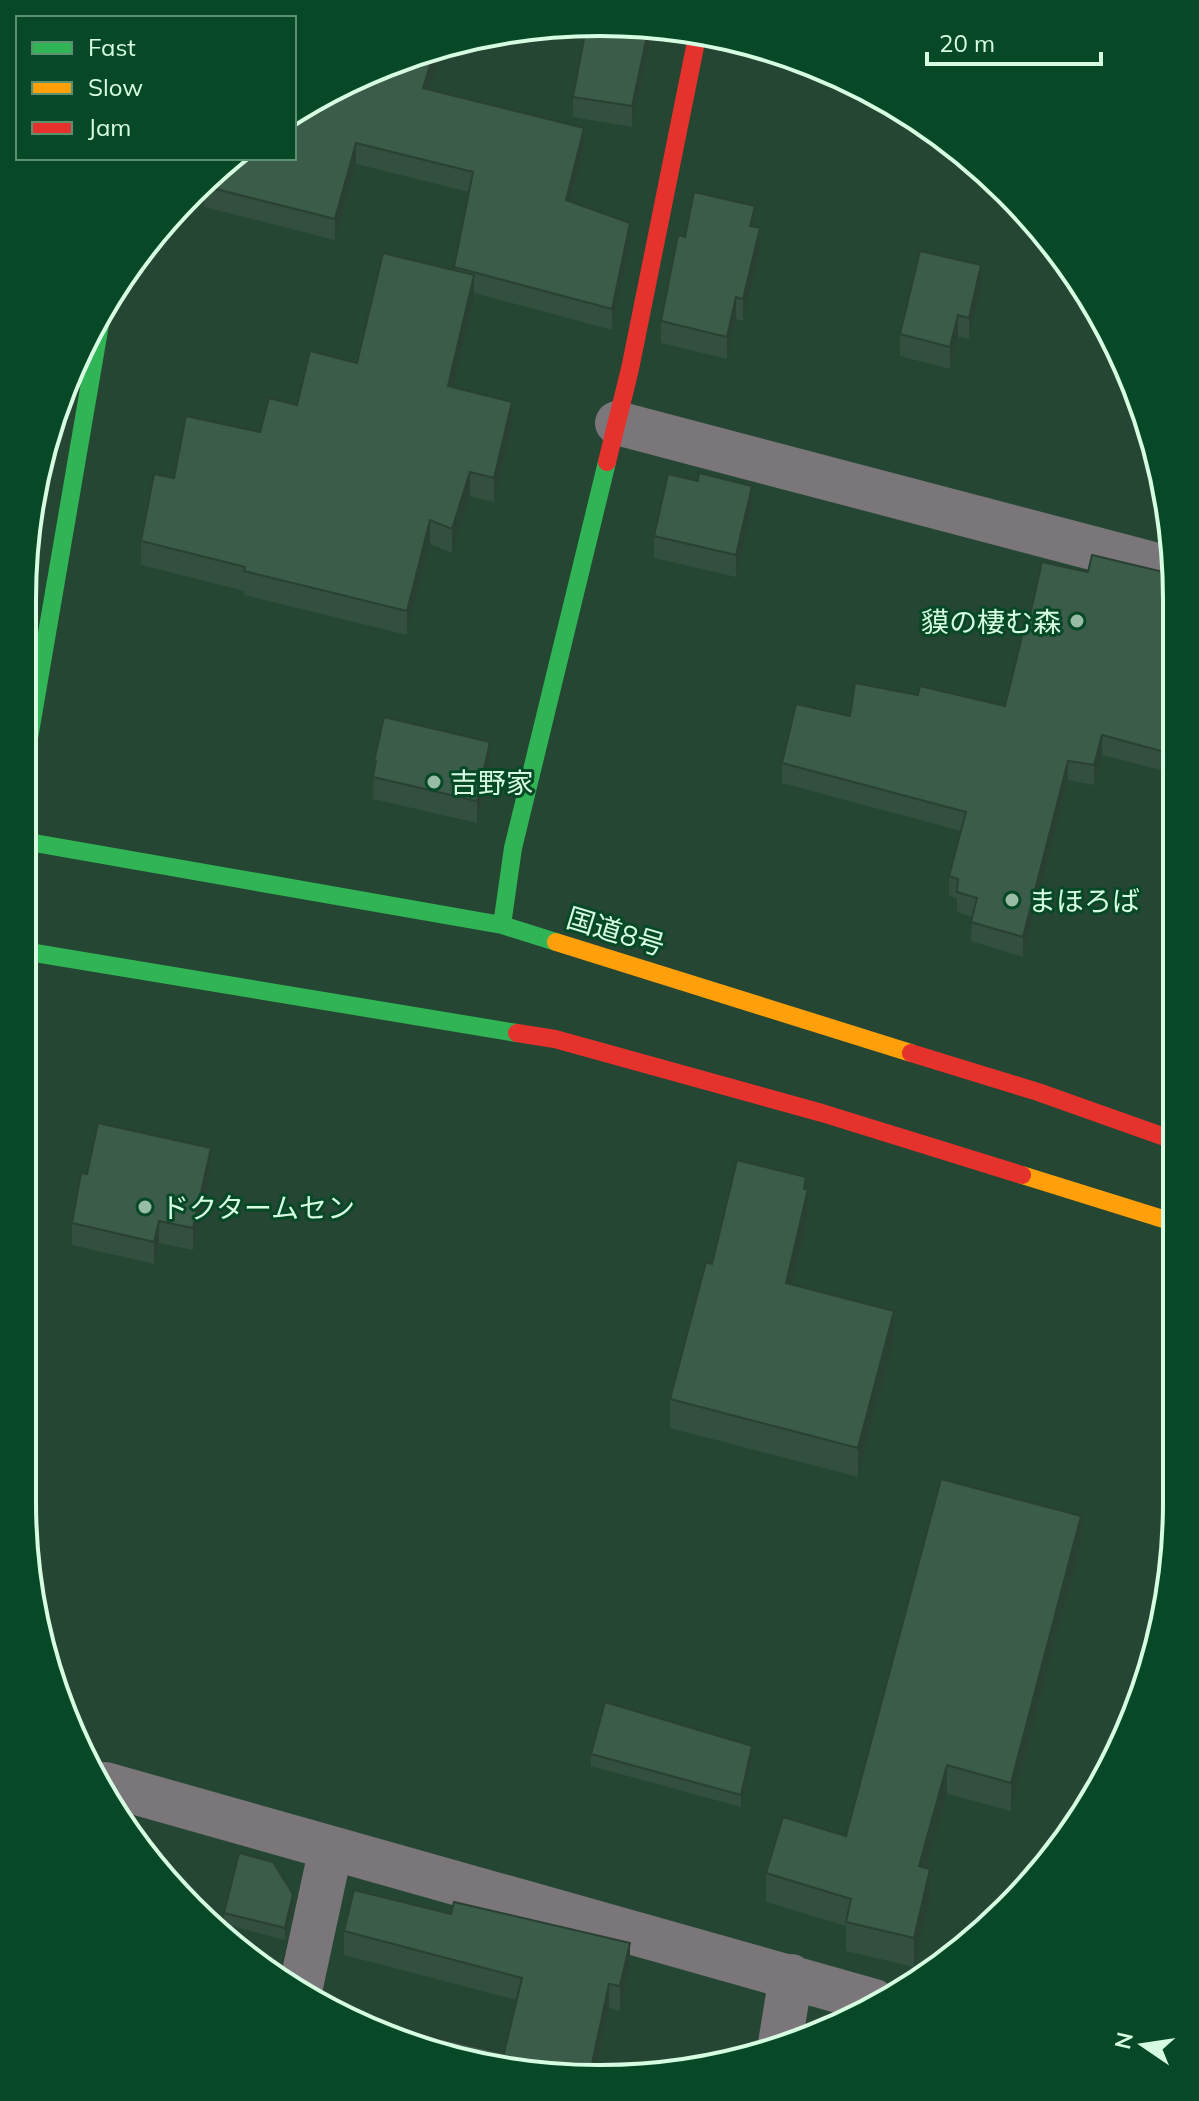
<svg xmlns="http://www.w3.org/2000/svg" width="1199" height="2101" font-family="Mulish,'Noto Sans JP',sans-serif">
	<rect width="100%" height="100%" fill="#254633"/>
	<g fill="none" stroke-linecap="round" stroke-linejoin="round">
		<!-- street -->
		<path stroke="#7a767a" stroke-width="44" d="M617,423L1176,570
			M105,1784L874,2001
			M300,1991L331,1848
			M779,2050L791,1976"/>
		<!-- fast -->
		<path stroke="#30b455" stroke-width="18" d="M23,773L102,313
			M23,841L502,925L556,942
			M502,925L513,848L607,462
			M23,951L517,1033"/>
		<!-- slow -->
		<path stroke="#ff9f0a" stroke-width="18" d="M556,942L911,1053
			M1022,1175L1176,1223"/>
		<!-- jam -->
		<path stroke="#e5322d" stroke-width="18" d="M607,462L630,369L698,32
			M517,1033L555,1039L822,1113L1022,1175
			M911,1053L1038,1092L1176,1141"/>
	</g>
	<!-- wall -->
	<path fill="#324f3f" d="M599,22L653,27L632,127L573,117V97Z
		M429,89L584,149L571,201L630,244L612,330L474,293V299L453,387L512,426L494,502L470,496L452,553L430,544L407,635L244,595V591L141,565V541L174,478L260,432L357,363L454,270L469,192L356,164L335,240L204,207V186Z
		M755,227L760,250L743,321L736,319L727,359L661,343V321L685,237Z
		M981,287L969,339L958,337L950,369L900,356V334Z
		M752,507L736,577L654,558V536Z
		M1088,572L1176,575V774L1102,755L1094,785L1068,780L1023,957L971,941L972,917L957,912V898L949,896V876L961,831L782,783V763L850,716L918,695L1005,706Z
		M374,761L490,764L477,823L373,799Z
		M211,1170L193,1250L159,1243L154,1264L72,1245V1223L87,1174Z
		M806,1189L808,1218L792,1285L894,1340L858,1477L670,1428V1399L712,1264Z
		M1081,1544L1011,1811L947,1794L926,1868L930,1898L914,1967L846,1951V1926L766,1902V1873L846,1836Z
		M591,1754L752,1758L741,1807L591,1766Z
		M293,1906L285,1940L224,1924V1913Z
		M344,1931L630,1967L620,2011L609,2008L595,2074L450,2059L504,2053L517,2000L344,1955Z"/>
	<!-- shaded-wall -->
	<path fill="#294033" d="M649,27H653L632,127V106Z
		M442,47L423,109V88L435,49Z
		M584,128V149L566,220V200Z
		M356,143V164L335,240V219Z
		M755,206V228L750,226Z
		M630,223V244L612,330V309Z
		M760,228V250L743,321V299Z
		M981,265V287L969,339V318Z
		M474,275V299L448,410V386Z
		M736,297V319L727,359V337Z
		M958,315V337L950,369V347Z
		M512,402V426L494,502V478Z
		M470,472V496L452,553V529Z
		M752,486V507L736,577V555Z
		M430,520V544L407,635V611Z
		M1102,735V755L1094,785V765Z
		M490,742V764L477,823V801Z
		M1068,761V780L1023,957V937Z
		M211,1148V1170L193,1250V1228Z
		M806,1177L808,1218L786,1312V1283Z
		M159,1221V1243L154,1264V1242Z
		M894,1311V1340L858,1477V1448Z
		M1081,1516V1544L1011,1811V1783Z
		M752,1746V1758L741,1807V1795Z
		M947,1765V1794L919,1895V1866Z
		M930,1869V1898L914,1967V1938Z
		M293,1894V1906L285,1940V1928Z
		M630,1943V1967L620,2011V1986Z
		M609,1984V2008L595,2074L590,2073Z"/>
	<!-- building -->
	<path fill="#3a5c49" stroke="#294033" stroke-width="2" d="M599,22L649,27L632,106L573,97L587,23Z
		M435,49L423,88L584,128L566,200L630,223L612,309L454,267L473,172L356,143L335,219L204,186L205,180L232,158H294V111L378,66Z
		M694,192L755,206L750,226L760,228L743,299L736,297L727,337L661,321L678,235L685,237Z
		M920,251L981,265L969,318L958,315L950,347L900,334Z
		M383,253L474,275L448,386L512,402L494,478L470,472L452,529L430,520L407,611L244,571L245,567L141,541L154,474L174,478L186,416L260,432L269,398L297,405L310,351L357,363Z
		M699,473L752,486L736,555L654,536L668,474L698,481Z
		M1092,555L1176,575V755L1102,735L1094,765L1068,761L1023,937L971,922L977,898L957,892L958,879L949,876L966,812L782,763L796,704L850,716L855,683L918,695L920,686L1005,706L1023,632L1026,633L1042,562L1088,572Z
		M384,717L490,742L477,801L373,777L376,761H374Z
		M98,1123L211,1148L193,1228L159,1221L154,1242L72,1223L81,1173L87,1174Z
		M737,1160L806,1177L804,1189H808L786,1283L894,1311L858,1448L670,1399L706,1262L712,1264Z
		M941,1479L1081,1516L1011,1783L947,1765L919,1866L930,1869L914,1938L846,1922L851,1899L766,1873L783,1817L846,1836Z
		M605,1702L752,1746L741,1795L591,1754Z
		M239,1853L273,1862L293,1894L285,1928L224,1913Z
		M354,1890L451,1914L454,1902L630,1943L620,1986L609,1984L590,2073L450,2059L381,2028L382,2025L504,2053L522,1978L344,1931Z"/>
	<!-- markers -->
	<g fill="#98bca4" stroke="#074927" stroke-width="3">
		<circle cx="1077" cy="621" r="8"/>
		<circle cx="434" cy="782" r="8"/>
		<circle cx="1012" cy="900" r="8"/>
		<circle cx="145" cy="1207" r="8"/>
	</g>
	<g text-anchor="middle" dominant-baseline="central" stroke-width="6" stroke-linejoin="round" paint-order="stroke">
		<!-- poi labels -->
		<g font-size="28" fill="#d6fce1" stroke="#074927" text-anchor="start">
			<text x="1061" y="621" text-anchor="end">貘の棲む森</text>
			<text x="450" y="782">吉野家</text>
			<text x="1028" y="900">まほろば</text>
			<text x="161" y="1207">ドクタームセン</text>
		</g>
		<!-- street labels -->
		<g font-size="28" fill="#d6fce1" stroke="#074927">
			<text transform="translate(616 931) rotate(17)">国道8号</text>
		</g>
	</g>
	<!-- crop -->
	<path d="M0 0H1199V2101H0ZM599 36H600A563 563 0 0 1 1163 599V1502A563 563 0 0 1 600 2065H599A563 563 0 0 1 36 1502V599A563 563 0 0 1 599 36Z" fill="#074927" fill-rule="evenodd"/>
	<path fill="none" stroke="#d6fce1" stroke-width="4" d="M599 36H600A563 563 0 0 1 1163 599V1502A563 563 0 0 1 600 2065H599A563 563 0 0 1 36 1502V599A563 563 0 0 1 599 36Z"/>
	<!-- legend -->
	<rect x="16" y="16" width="280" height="144" fill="#074927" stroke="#5a9171" stroke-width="2"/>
	<rect x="32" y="42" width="40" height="12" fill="#30b455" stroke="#5a9171" stroke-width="2"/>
	<text x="88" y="56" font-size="24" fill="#d6fce1">Fast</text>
	<rect x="32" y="82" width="40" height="12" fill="#ff9f0a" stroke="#5a9171" stroke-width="2"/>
	<text x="88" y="96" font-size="24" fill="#d6fce1">Slow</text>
	<rect x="32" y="122" width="40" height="12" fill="#e5322d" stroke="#5a9171" stroke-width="2"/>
	<text x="88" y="136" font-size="24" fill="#d6fce1">Jam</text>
	<!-- north arrow -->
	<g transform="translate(1143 2045) rotate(283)" stroke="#074927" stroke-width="6" paint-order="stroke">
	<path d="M0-6L14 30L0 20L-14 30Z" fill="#d6fce1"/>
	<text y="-12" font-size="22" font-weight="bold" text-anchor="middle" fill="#d6fce1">N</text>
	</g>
	<!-- scale -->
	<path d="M927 52v12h174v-12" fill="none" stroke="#d6fce1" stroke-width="4"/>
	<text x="939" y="52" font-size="24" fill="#d6fce1" stroke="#074927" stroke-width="6" paint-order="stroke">20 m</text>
</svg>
